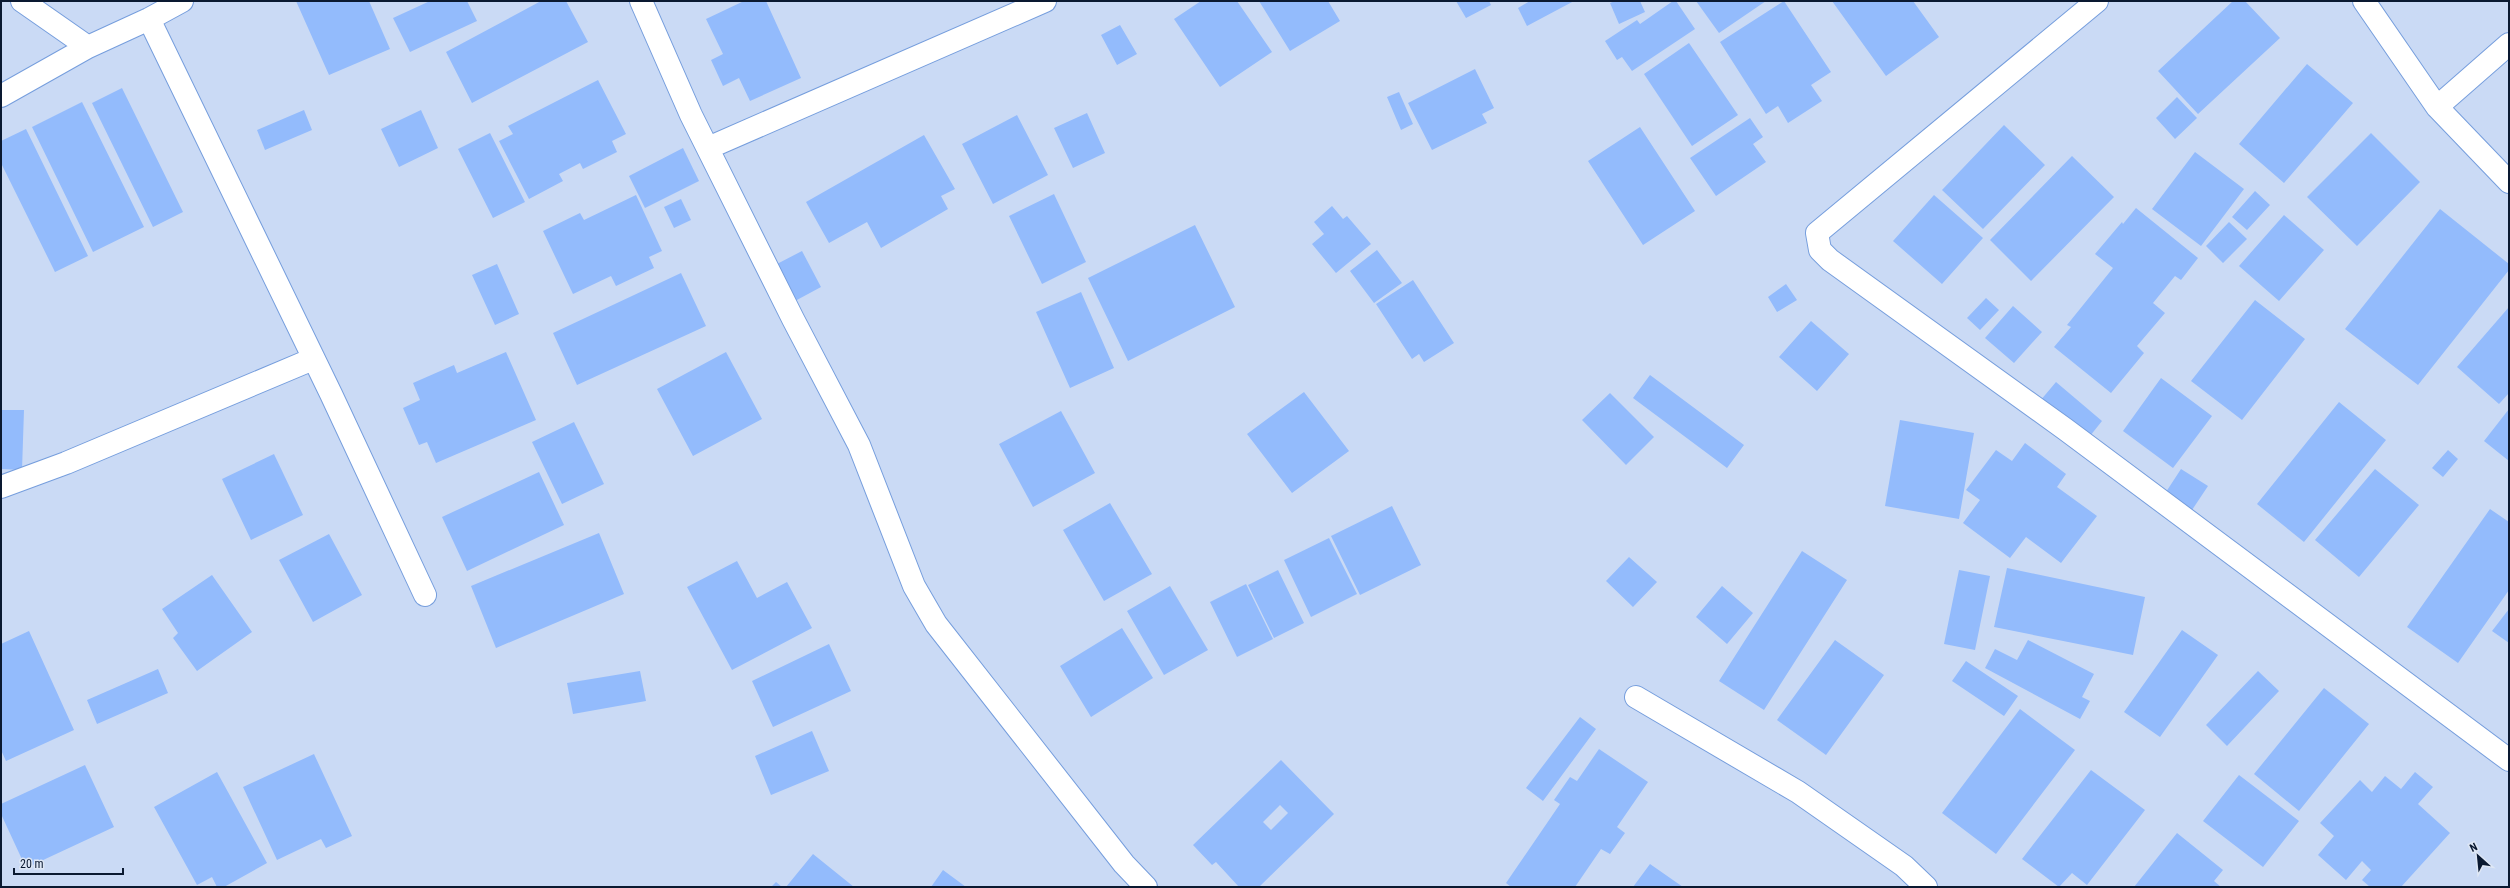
<svg xmlns="http://www.w3.org/2000/svg" width="2510" height="888" font-family="'Roboto Condensed',sans-serif">
	<rect width="100%" height="100%" fill="#cadaf5"/>
	<!-- building -->
	<path fill="#93bbfc" fill-rule="evenodd" d="M296,1H369L390,49L329,75Z
		M430,1H467L477,21L410,52L393,18Z
		M541,1H566L588,42L472,103L446,52Z
		M744,1H766L801,78L750,101L739,78L723,86L711,60L723,54L706,19Z
		M1201,1H1237L1272,52L1220,87L1174,19Z
		M1259,1H1328L1340,21L1290,51Z
		M1456,1H1489L1491,5L1466,18Z
		M1530,1H1574L1527,26L1518,8Z
		M1615,1H1640L1645,12L1619,24L1610,3Z
		M1673,1H1676L1695,29L1632,71L1622,57L1617,60L1605,41L1637,20L1640,24Z
		M1696,1H1766L1719,33Z
		M1784,1L1831,72L1811,85L1822,101L1788,123L1778,106L1766,114L1720,42Z
		M1832,1H1913L1939,37L1886,76Z
		M2233,1H2245L2280,38L2198,114L2158,71Z
		M1120,25L1137,54L1117,65L1101,35Z
		M1689,43L1738,115L1692,146L1644,74Z
		M2307,64L2353,103L2284,183L2239,144Z
		M1475,69L1494,108L1482,114L1487,123L1432,150L1408,103Z
		M598,80L626,134L612,141L617,152L583,169L580,163L559,174L563,181L529,199L499,141L513,134L508,126Z
		M122,88L183,212L153,227L92,103Z
		M1399,92L1413,124L1401,130L1387,97Z
		M2177,97L2197,118L2175,139L2156,118Z
		M82,102L144,227L93,252L32,127Z
		M304,110L312,130L265,150L257,130Z
		M421,110L438,148L399,167L381,129Z
		M1087,113L1105,153L1073,168L1054,128Z
		M1017,115L1048,175L993,204L962,144Z
		M1750,118L1763,137L1753,144L1766,162L1716,196L1690,158Z
		M2004,125L2045,165L1983,229L1942,190Z
		M1640,127L1695,211L1643,245L1588,161Z
		M26,129L88,256L55,272L1,163V141Z
		M490,133L525,202L493,218L458,149Z
		M2371,133L2420,182L2357,246L2307,197Z
		M924,135L955,189L941,196L948,209L881,248L867,222L829,243L806,202Z
		M683,148L699,181L645,208L629,176Z
		M2195,152L2244,189L2201,246L2152,209Z
		M2072,156L2114,197L2031,281L1990,240Z
		M2255,191L2270,205L2247,230L2232,217Z
		M1054,194L1086,262L1042,284L1009,216Z
		M636,195L662,251L649,257L654,268L616,286L611,276L573,294L543,231L580,213L584,220Z
		M1934,195L1983,238L1942,284L1893,241Z
		M681,199L691,220L674,228L664,207Z
		M1332,206L1343,219L1347,216L1371,244L1336,273L1312,244L1324,234L1314,222Z
		M2136,208L2198,258L2181,280L2175,276L2153,303L2165,313L2137,346L2144,353L2111,393L2054,347L2071,327L2067,325L2113,268L2095,254L2122,222L2123,224Z
		M2440,209L2509,264V270L2418,385L2345,329Z
		M2284,215L2324,250L2279,301L2239,266Z
		M2229,222L2247,239L2223,263L2206,246Z
		M1195,225L1235,307L1128,361L1088,278Z
		M1377,250L1402,283L1374,303L1350,271Z
		M802,251L821,287L795,301L775,265Z
		M497,264L519,314L495,325L472,275Z
		M681,273L706,326L577,385L553,333Z
		M1413,280L1454,343L1424,362L1419,354L1412,359L1376,304Z
		M1786,284L1797,300L1777,312L1768,297Z
		M1081,292L1114,368L1070,388L1036,312Z
		M1986,298L1999,310L1980,330L1967,318Z
		M2255,300L2305,339L2242,420L2191,381Z
		M2013,306L2042,332L2014,363L1985,338Z
		M2509,307V393L2499,404L2457,367Z
		M1811,321L1849,354L1817,391L1779,357Z
		M506,352L536,420L436,463L427,442L419,445L403,408L420,400L413,383L454,365L457,373Z
		M726,352L762,419L693,456L657,389Z
		M1650,375L1744,445L1727,468L1633,398Z
		M2161,378L2212,416L2173,468L2123,431Z
		M2056,382L2102,421L2086,441L2040,401Z
		M1304,392L1349,451L1292,493L1247,434Z
		M1610,393L1654,437L1626,465L1582,420Z
		M2339,402L2386,440L2304,542L2257,504Z
		M2509,409V461L2484,441Z
		M1,410H24L22,470L1,469Z
		M1061,411L1095,473L1033,507L999,444Z
		M1900,420L1974,433L1959,519L1885,506Z
		M574,422L604,484L562,504L532,442Z
		M2025,443L2066,474L2057,487L2097,516L2061,563L2026,537L2010,558L1963,523L1980,500L1966,490L1996,450L2012,461Z
		M2448,450L2458,459L2443,477L2432,468Z
		M274,454L303,515L251,540L222,479Z
		M2181,469L2208,486L2192,510L2166,492Z
		M2375,469L2419,505L2359,577L2315,540Z
		M539,472L564,525L467,571L442,517Z
		M1110,503L1152,574L1104,601L1063,530Z
		M1392,506L1421,565L1360,595L1331,536Z
		M2490,509L2509,522V590L2458,663L2407,627Z
		M599,533L624,594L496,648L471,586Z
		M329,534L362,595L313,622L279,560Z
		M1329,538L1357,594L1311,617L1284,560Z
		M1802,551L1847,580L1764,710L1719,681Z
		M1629,557L1657,582L1633,607L1606,581Z
		M737,561L757,598L787,582L812,628L732,670L687,587Z
		M2007,568L2145,597L2133,655L1994,627Z
		M1278,570L1304,623L1274,638L1248,585Z
		M1959,570L1990,576L1975,650L1944,644Z
		M212,575L252,632L197,671L173,638L178,633L162,609Z
		M1246,584L1273,639L1237,657L1210,602Z
		M1170,586L1208,650L1164,675L1127,611Z
		M1722,586L1753,613L1727,644L1696,617Z
		M2509,609V643L2492,631Z
		M1122,628L1153,678L1091,717L1060,666Z
		M2182,630L2218,655L2160,737L2124,712Z
		M29,631L74,730L6,761L1,750V644Z
		M1835,640L1884,675L1826,755L1777,720Z
		M2028,640L2094,674L2082,697L2090,701L2080,719L1985,668L1995,649L2017,660Z
		M829,644L851,691L773,727L752,681Z
		M1966,661L2018,696L2004,716L1952,681Z
		M158,669L168,693L97,724L87,700Z
		M640,671L646,701L573,714L567,683Z
		M2258,671L2279,691L2227,746L2206,725Z
		M2324,688L2369,724L2299,811L2254,774Z
		M2020,709L2075,750L1996,854L1942,813Z
		M1580,717L1596,729L1543,801L1526,788Z
		M812,731L829,771L771,795L755,756Z
		M1599,749L1648,782L1617,827L1625,833L1610,854L1601,849L1575,887H1511L1506,883L1560,804L1554,800L1570,777L1577,781Z
		M314,754L352,836L326,848L321,839L277,860L243,787Z
		M1281,760L1334,814L1259,887H1239L1216,862L1212,865L1193,845ZM1280,805L1288,813L1271,830L1263,822Z
		M85,765L114,827L26,868L1,814V804Z
		M2091,770L2145,810L2087,885L2072,873L2059,887L2022,859Z
		M217,772L267,863L224,887H217L212,877L197,885L154,807Z
		M2415,772L2433,787L2418,804L2450,833L2401,887H2370L2362,880L2371,870L2362,861L2346,880L2318,855L2334,836L2320,823L2360,780L2372,792L2385,776L2401,789Z
		M2239,775L2299,821L2263,867L2203,821Z
		M2177,833L2223,870L2214,881L2221,887H2134Z
		M813,854L854,887H786Z
		M1650,864L1683,887H1633Z
		M943,870L966,887H931Z
		M776,882L782,887H771Z"/>
	<g fill="none" stroke-linecap="round" stroke-linejoin="round">
		<defs>
			<path id="minor" d="M22,1L88,47
				M641,1L691,115L793,319L859,445L914,586L936,624L1124,864L1146,887
				M2097,1L1817,233L1820,250L1830,260L2065,429L2509,760
				M2364,1L2437,107L2509,182
				M149,19L331,394L425,595
				M1,96L88,47L149,19L182,1
				M2437,107L2509,44
				M708,148L1045,1
				M1,487L66,463L313,359
				M1636,697L1798,792L1904,866L1926,887"/>
		</defs>
		<!-- minor casing -->
		<use href="#minor" stroke="#769edd" stroke-width="24"/>
		<!-- minor -->
		<use href="#minor" stroke="#fff" stroke-width="22"/>
	</g>
	<!-- border -->
	<rect width="2510" height="888" fill="none" stroke="#0a1931" stroke-width="4"/>
	<!-- north arrow -->
	<g transform="translate(2478 856) rotate(333)" stroke="#dee7f5" stroke-width="3" paint-order="stroke">
	<path d="M0-3L7 15L0 10L-7 15Z" fill="#0a1931"/>
	<text y="-6" font-size="11" font-weight="bold" text-anchor="middle" fill="#0a1931">N</text>
	</g>
	<!-- scale -->
	<path d="M14 868v6h109v-6" fill="none" stroke="#0a1931" stroke-width="2"/>
	<text x="20" y="868" font-size="12" fill="#0a1931" stroke="#dee7f5" stroke-width="3" paint-order="stroke">20 m</text>
</svg>
